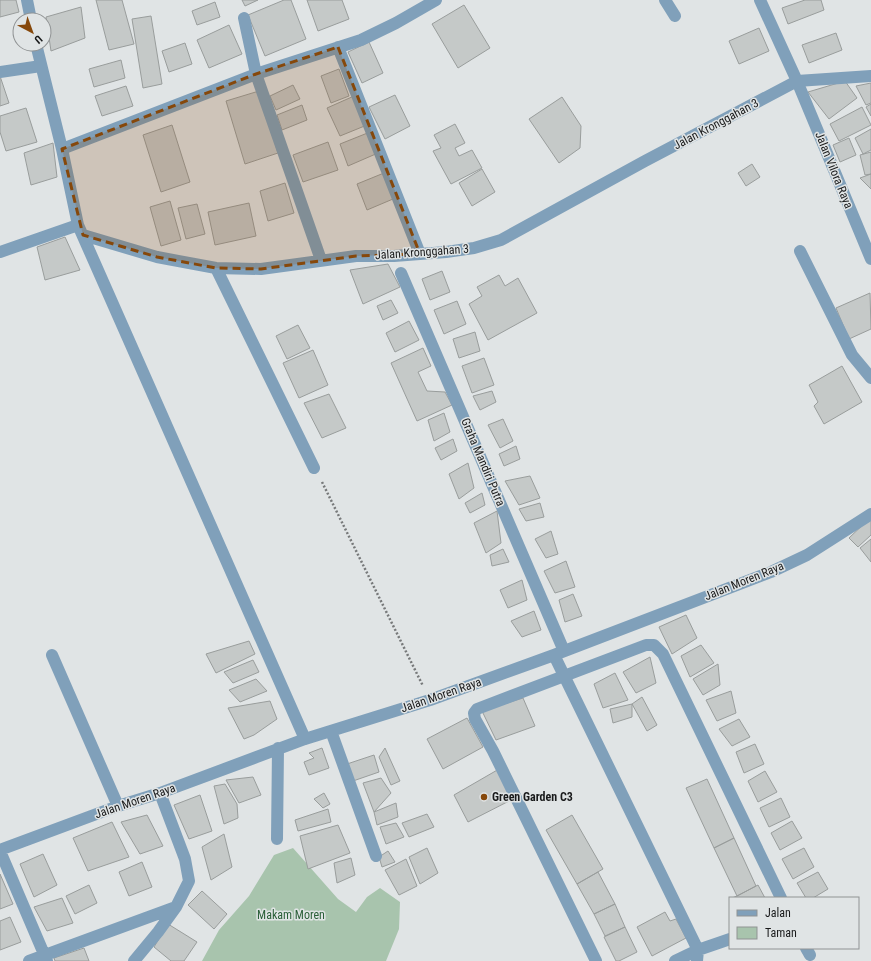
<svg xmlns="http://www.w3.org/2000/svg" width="871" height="961" font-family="'Roboto Condensed',sans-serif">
	<rect width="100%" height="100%" fill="#e0e4e5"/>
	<!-- green -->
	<path fill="#a8c4ad" d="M293,848L338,899L356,912L367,897L380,888L400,902L399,929L386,961H202L219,930L249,896L274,855Z"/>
	<!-- building -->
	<path fill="#c5c9c8" stroke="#999d9c" d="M0,0H16L19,12L0,17Z
		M96,0H122L134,44L109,50Z
		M242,0H258L245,6Z
		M284,0H291L306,39L265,56L248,15Z
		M307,0H342L349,19L318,31Z
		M805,0H821L824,10L788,24L782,8Z
		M215,2L220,17L197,25L192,11Z
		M464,5L490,48L458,68L432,24Z
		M81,7L85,38L51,51L46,17Z
		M151,16L162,84L143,88L132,19Z
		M229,25L242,54L209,68L197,40Z
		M759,28L769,51L739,64L729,41Z
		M836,33L842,50L809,63L802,45Z
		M369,42L383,73L362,83L348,52Z
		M185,43L192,64L169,72L162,51Z
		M121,60L125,78L94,87L89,69Z
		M339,69L349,96L331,103L321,76Z
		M0,76L9,103L0,106Z
		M845,81L857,98L829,119L808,92Z
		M871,83V103L866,105L856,86Z
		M293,85L300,99L276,110L270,96Z
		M126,86L133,106L102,116L95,96Z
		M259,91L278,153L245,164L226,101Z
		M395,95L410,126L385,139L369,107Z
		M354,96L367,125L340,136L327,108Z
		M562,97L581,126L580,148L559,163L529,119Z
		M871,104V116L866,107Z
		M302,105L307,120L282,130L277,115Z
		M862,107L871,125L839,141L830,124Z
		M26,108L37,142L6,151L0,132V116Z
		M455,124L465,143L455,148L459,156L472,150L482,168L451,184L433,151L441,148L434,135Z
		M172,125L190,182L161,192L143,135Z
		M871,129V150L863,154L855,138Z
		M370,132L378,153L348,166L340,144Z
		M849,138L856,155L840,162L833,145Z
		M328,142L338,170L303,182L293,155Z
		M53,143L57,177L31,185L24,153Z
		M871,152V174L865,175L860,155Z
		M752,164L760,177L746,186L738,173Z
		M482,169L495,192L472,206L459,183Z
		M384,173L393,199L367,210L357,184Z
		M871,174V189L860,178Z
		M285,183L294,213L268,221L260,191Z
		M170,201L181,240L161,246L150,207Z
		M249,203L256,236L215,245L208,212Z
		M197,204L205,234L186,239L178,208Z
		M65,237L80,270L45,280L37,247Z
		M388,264L400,287L363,304L350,270Z
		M442,271L450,292L430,300L422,279Z
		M499,275L505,286L518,278L537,313L488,340L469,304L482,296L477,287Z
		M870,293L871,329L849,339L836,308Z
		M391,300L398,313L383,320L377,306Z
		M457,301L466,324L444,334L434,310Z
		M409,321L419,340L395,352L386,333Z
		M298,325L310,348L287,359L276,336Z
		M475,332L480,351L459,358L453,339Z
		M423,348L431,366L418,372L427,391L445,392L452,405L417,421L391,363Z
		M313,350L328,385L299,398L283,363Z
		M484,358L494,385L472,393L462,366Z
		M842,366L862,402L824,424L814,406L818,402L809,385Z
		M492,391L496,402L480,410L473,396Z
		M329,394L346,428L322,438L304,403Z
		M444,413L450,432L434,441L428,420Z
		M503,419L513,441L500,448L488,425Z
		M453,439L457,451L441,460L435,448Z
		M516,446L520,459L504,466L499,454Z
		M468,463L474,488L459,499L449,474Z
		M530,476L540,498L519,505L505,481Z
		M482,493L485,505L470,513L465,503Z
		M540,503L544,517L526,521L519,509Z
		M497,511L501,543L486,553L474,523Z
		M869,519L871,521V535L858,547L849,538Z
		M551,531L558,554L546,558L535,539Z
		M871,539V562L860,548Z
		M503,549L509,562L492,566L490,555Z
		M566,561L575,587L555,593L544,571Z
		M522,580L527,600L508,608L500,590Z
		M573,594L582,616L565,622L559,600Z
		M534,611L541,630L522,637L511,621Z
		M686,615L697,638L672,654L659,627Z
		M249,641L255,654L216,673L206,654Z
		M701,645L714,663L690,677L681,656Z
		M650,657L656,683L636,693L623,672Z
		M253,660L259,672L233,683L224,672Z
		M718,664L720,685L703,695L693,679Z
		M615,673L628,700L603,708L594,684Z
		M256,679L267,691L240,702L229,690Z
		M731,691L736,713L717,721L706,700Z
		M642,697L657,725L647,731L632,704Z
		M523,698L535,726L496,740L482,711Z
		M270,701L277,719L254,735L244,739L228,708Z
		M632,704V717L613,723L610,709Z
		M467,718L483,747L443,769L427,739Z
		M739,719L750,737L732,746L719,729Z
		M755,744L764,764L744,773L736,752Z
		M322,748L329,768L309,775L304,762L314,758L309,753Z
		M385,748L400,781L391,785L379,757Z
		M374,755L379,772L353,781L347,764Z
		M499,769L513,799L468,822L454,795Z
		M765,771L777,792L758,802L748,781Z
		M253,777L261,795L239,803L226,780Z
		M381,778L391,793L374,812L363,783Z
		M707,779L734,838L714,848L686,788Z
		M225,784L237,804L238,818L224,824L214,786Z
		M324,793L330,804L323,808L314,799Z
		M200,795L212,831L189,839L174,805Z
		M781,798L790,817L769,827L760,808Z
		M396,803L398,817L377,825L374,812Z
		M328,809L331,822L298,831L295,820Z
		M427,814L434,827L409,837L402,823Z
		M147,815L163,846L140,854L121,822Z
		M572,815L603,869L577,884L546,830Z
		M792,821L802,838L780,850L771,833Z
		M112,822L129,857L88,871L73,838Z
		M396,823L404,837L386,844L380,827Z
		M338,825L350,853L308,869L300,836Z
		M224,834L232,867L211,880L202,847Z
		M734,838L756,886L737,896L714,848Z
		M427,848L438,873L420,884L409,857Z
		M804,848L814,867L793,879L782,859Z
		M388,851L395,862L382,867L379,857Z
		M43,854L57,885L34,897L20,864Z
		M351,858L355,875L337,883L334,863Z
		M406,859L417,886L399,895L385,870Z
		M142,862L152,887L129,896L119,872Z
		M598,872L615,904L594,914L577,884Z
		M818,872L828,889L813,898H806L797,883Z
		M0,874L13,904L0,909Z
		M89,885L97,903L75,914L66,896Z
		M758,885L765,898H732L737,896Z
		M202,891L227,914L214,929L188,905Z
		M62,898L73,923L47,931L34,907Z
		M615,904L625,927L605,936L594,914Z
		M665,912L670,921L676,919L686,938L652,956L637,927Z
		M10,917L21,942L0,950V921Z
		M168,924L197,942L184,961H171L154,947Z
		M625,927L637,952L619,961H616L604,937Z
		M84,948L89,961H55L54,958Z"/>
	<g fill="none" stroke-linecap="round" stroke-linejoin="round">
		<!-- path -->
		<path stroke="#77797a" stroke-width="2.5" stroke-dasharray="2 2" stroke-linecap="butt" d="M322,482L423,686"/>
		<!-- minor -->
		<path stroke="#80a0ba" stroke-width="12" d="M27,0L31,20
			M665,0L675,16
			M760,0L797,81L871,259
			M244,18L256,74L321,260
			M36,44L62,149L78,225L305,739
			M338,47L420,254
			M0,72L41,66
			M62,149L256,74L361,40L396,23L436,0
			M83,235L157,257L216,268L261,269L356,256H394L446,252L474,248L501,240L645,161L797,81L871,76
			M800,251L852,355L871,378
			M0,252L78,225
			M216,268L314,468
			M401,273L564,651
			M52,655L118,806
			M554,655L698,950L697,961
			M331,731L376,856
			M277,839L278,748
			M0,850L118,806L160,793L305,739L430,700L554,655L771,572L807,555L871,514
			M0,851L47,961
			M806,948L810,955
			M29,961L176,907
			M134,961L158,932L176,907L189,881L185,859L160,793
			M596,961L493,751L475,719L474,713L477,709L646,645H654L663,654L781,898
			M675,961L698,950L730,939"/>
	</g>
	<!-- marked area -->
	<path fill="#86480b" fill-opacity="0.2" stroke="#86480b" stroke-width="3" stroke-dasharray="8 5" stroke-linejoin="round" d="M338,47L420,254L356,256L261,269L216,268L157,257L83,235L62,149L256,74Z"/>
	<!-- markers -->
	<circle fill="#86480b" stroke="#e0e4e5" stroke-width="1.5" cx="484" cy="797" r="4"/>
	<g text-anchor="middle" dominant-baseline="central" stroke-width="3" stroke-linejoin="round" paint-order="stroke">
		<!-- street labels -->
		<g font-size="12" fill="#191a1b" stroke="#e0e4e5">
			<text transform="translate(716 124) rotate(-28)">Jalan Kronggahan 3</text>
			<text transform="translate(834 170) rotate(68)">Jalan Vilora Raya</text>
			<text transform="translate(422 252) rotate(-4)">Jalan Kronggahan 3</text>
			<text transform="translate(483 462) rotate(67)">Graha Mandiri Putra</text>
			<text transform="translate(744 581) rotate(-22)">Jalan Moren Raya</text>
			<text transform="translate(441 695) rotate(-19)">Jalan Moren Raya</text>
			<text transform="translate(135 801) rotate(-19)">Jalan Moren Raya</text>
		</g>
		<!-- poi labels -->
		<g font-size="12" font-weight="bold" fill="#191a1b" stroke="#e0e4e5" text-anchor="start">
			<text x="492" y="797">Green Garden C3</text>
		</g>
		<!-- park labels -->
		<g font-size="12" fill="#295e37" stroke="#e0e4e5">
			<text x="291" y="915">Makam Moren</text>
		</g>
	</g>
	<!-- legend -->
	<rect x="729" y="897" width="130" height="52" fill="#e0e4e5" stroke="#909394"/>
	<rect x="737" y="910" width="20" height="6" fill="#80a0ba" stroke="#909394"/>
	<text x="765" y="917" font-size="12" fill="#191a1b">Jalan</text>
	<rect x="737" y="927" width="20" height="12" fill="#a8c4ad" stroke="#909394"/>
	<text x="765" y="937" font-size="12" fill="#191a1b">Taman</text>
	<!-- north arrow -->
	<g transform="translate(32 32) rotate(139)"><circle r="19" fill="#e0e4e5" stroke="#909394"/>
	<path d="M0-3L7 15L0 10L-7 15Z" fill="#86480b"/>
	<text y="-6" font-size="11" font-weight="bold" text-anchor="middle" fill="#191a1b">U</text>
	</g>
</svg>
